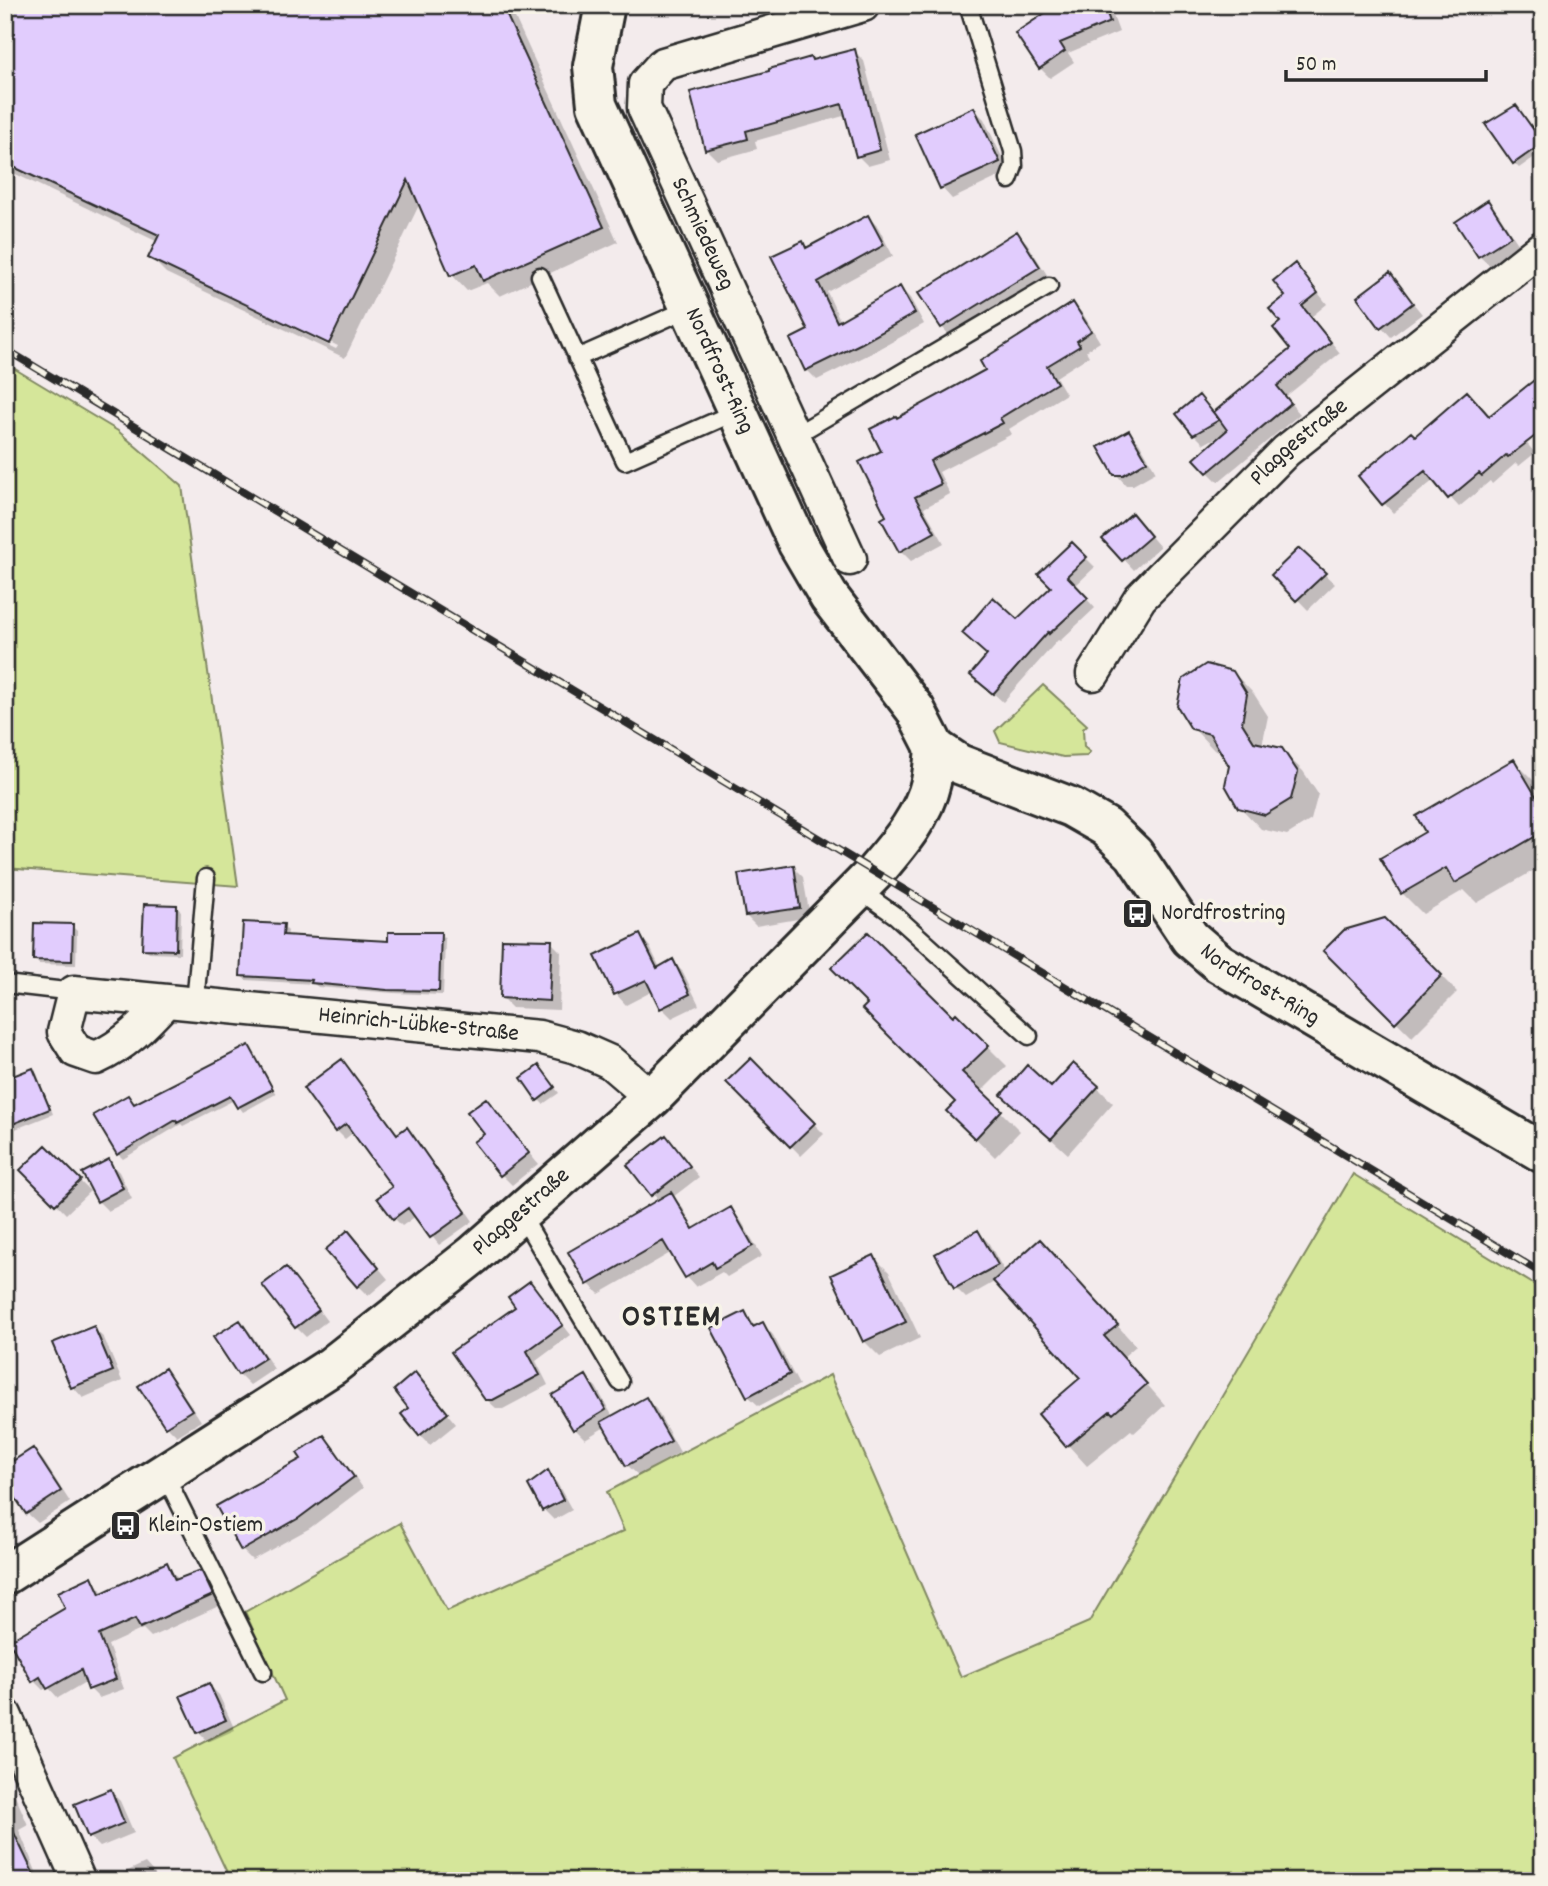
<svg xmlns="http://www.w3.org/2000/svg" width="1548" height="1886" font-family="Dekko,sans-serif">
	<rect width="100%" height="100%" fill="#f3ebec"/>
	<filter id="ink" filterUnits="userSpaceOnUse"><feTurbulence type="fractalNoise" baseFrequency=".0143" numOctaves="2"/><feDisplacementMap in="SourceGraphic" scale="14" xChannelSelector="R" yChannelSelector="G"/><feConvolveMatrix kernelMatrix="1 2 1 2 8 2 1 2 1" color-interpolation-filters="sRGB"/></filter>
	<g filter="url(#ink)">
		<!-- green -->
		<path fill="#d5e69a" stroke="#808862" stroke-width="2" d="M5,363L118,431L182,486L238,886L5,868Z
			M1043,685L1087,725L1083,729L1084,747L1090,752L1087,756L1063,757L1000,742L995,731Z
			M1353,1174L1543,1290V1881H231L173,1758L285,1700L245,1612L400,1523L447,1611L624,1531L607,1492L830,1375L961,1677L1089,1622Z"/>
		<!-- shadow -->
		<path fill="#0003" fill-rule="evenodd" d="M5,5H515L512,11L618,242L500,296L487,283L467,291L452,275L420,203L345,358L166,273L150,257L158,242L5,169ZM167,264L338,346L336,349L167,268Z
			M1061,5H1109L1119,32L1068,53L1074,62L1050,78L1040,68Z
			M1159,5H1201L1169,15Z
			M854,51L864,61L890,160L868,166L858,156L847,115L755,141L757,149L717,160L707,150Z
			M974,109L984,119L1009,172L952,199L942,188L917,134Z
			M1520,112L1543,144V151L1519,168L1514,163Z
			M1487,203L1498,213L1520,247L1490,266L1479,256Z
			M868,217L878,227L893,256L827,292L841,322L900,288L910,298L924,324L872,353L817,380L807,370L810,331L803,243L808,249Z
			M1017,233L1027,243L1049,278L952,338L942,327L921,293Z
			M1390,275L1422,314L1391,337L1381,326Z
			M1305,276L1327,304L1311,317L1340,353L1285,397L1300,414L1218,482L1208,472L1223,434L1204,444L1194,434L1214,414L1292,349L1283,323L1288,296Z
			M1073,304L1083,314L1100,342L1086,351L1089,356L1056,377L1066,394L1009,429L1012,434L939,472L950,494L924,508L944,543L911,561L901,551L889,516L884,452L898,420L988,371Z
			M1489,418L1524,440L1535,453L1519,466L1516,463L1492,484L1490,481L1459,507L1434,480L1393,513L1360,476L1415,438Z
			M1128,432L1139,442L1156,472L1133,485H1126L1116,474Z
			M1142,526L1160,547L1134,570L1105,539Z
			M1072,544L1095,567L1075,586L1095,608L1060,641L1058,640L1003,702L982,683L989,656L1017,621L1053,587Z
			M1299,551L1335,584L1308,610L1274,575Z
			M1233,672L1254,694L1268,716L1262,746L1281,750L1303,771L1318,794L1311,820L1287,835L1261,829L1240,807L1231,766L1223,752L1214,750L1193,728Z
			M1514,761L1535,782L1543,796V865L1477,903L1464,890L1423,914L1402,893L1427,833Z
			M793,867L803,877L810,917L756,926L746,916Z
			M176,907L181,911L180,954L149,953L144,948Z
			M1385,920L1457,992L1412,1037L1325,951Z
			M72,926L77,931L76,965L39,964L34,959Z
			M283,926L288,931L287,937L390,943L440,934L445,939L443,995L393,993L318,987L314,984L246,980L241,976Z
			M640,936L650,947L660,968L673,962L683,972L699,1005L672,1018L662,1008L653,991L626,1005L616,994L597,957Z
			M551,942L561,952L559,1010L512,1008L502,998Z
			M956,1015L1007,1066L981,1092L1020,1131L995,1157L968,1131L957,1102L952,1019Z
			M249,1048L276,1094L243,1112L234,1100L183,1126L181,1124L123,1159L118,1154L128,1097L135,1106Z
			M6,1057L10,1062L16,1076L33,1070L37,1074L53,1114L8,1132L5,1130Z
			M751,1060L824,1134L801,1156L729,1082Z
			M342,1061L398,1135L406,1129L415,1137L473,1221L439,1245L416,1216L402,1226L394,1218L395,1188L354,1132L345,1139L337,1131Z
			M543,1072L559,1093L543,1104L539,1100Z
			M1097,1087L1113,1103L1068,1154L1019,1110L1051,1089Z
			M486,1100L538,1164L512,1185L501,1174L486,1134Z
			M666,1137L699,1177L673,1197L681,1205L695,1229L730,1209L740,1219L762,1256L727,1277L722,1272L696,1287L686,1276L672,1252L599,1294L589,1284L571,1252L659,1201L630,1165Z
			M46,1148L90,1191L66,1214L23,1170Z
			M108,1161L119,1172L132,1199L108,1211L98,1201Z
			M978,1232L988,1242L1005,1272L1040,1241L1136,1346L1123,1357L1165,1405L1134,1433L1131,1430L1087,1466L1040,1414L1083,1378L996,1281L966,1298L956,1288Z
			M358,1243L388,1279L368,1296L358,1286Z
			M874,1257L889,1272L920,1338L880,1357L864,1341Z
			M296,1280L327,1321L306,1337L296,1327Z
			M530,1283L571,1335L536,1361L548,1385L503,1409H497L486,1399L518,1307Z
			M744,1313L757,1327L763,1324L773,1335L799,1385L759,1406L748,1396Z
			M240,1322L250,1332L274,1369L250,1385L239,1374L215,1338Z
			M93,1328L104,1338L122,1381L83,1398L73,1387Z
			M165,1371L175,1381L201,1421L177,1436L167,1426L141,1387Z
			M415,1375L456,1424L430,1445L420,1435L411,1408Z
			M585,1377L596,1387L613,1417L646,1399L656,1409L680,1452L638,1475L627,1465L605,1427L585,1439L575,1429Z
			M324,1437L334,1447L363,1488L310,1528L252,1560L242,1550Z
			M33,1450L43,1460L70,1502L38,1523L27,1513Z
			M547,1473L557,1483L572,1510L554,1520L544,1510Z
			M167,1565L179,1580L200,1572L210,1582L221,1605L151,1637L143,1629L108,1645L124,1689L99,1698L90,1689L87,1681L58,1698L48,1687L43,1690L34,1681L67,1609L92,1578L104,1594Z
			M209,1685L219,1695L235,1730L208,1742L198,1732Z
			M5,1781L11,1786L28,1825L19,1830L40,1881H5Z
			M110,1791L120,1801L134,1833L100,1847L90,1837Z
			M145,1863L154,1873L158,1881H119L117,1876Z"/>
		<!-- building -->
		<path fill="#e1ccfd" stroke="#2b2b2b" stroke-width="2" d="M5,5H502L604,227L483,281L476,265L450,276L408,180L329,344L148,258L159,235L5,163Z
			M1057,5H1104L1110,22L1060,43L1065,51L1039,69L1015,33Z
			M855,49L880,150L856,157L842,104L746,131L748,139L705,150L690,92L769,71V69L811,57L812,60Z
			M1516,105L1543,143L1513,164L1485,124Z
			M974,107L1000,162L940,189L915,134Z
			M1488,200L1511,236L1478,257L1455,222Z
			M868,215L884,245L818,282L837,322L900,286L915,313L862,343L805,371L790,339L808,330L771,256L803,241L806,248Z
			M1017,231L1040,267L941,328L918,293Z
			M1295,263L1318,293L1302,306L1331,342L1277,386L1291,403L1207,473L1194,459L1227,430L1214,412L1290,349L1273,328L1280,322L1269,309L1285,296L1273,281Z
			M1390,272L1413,303L1380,328L1357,297Z
			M1073,302L1091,331L1077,341L1080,346L1047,366L1057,383L1000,418L1003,423L930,461L941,484L915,497L935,532L899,552L881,519L886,516L859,462L881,451L870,429L896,416L897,418L985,370L980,361Z
			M1543,373V430L1508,457L1506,455L1482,476L1479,473L1448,499L1425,471L1382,505L1358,476L1411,432L1415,436L1467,391L1489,416Z
			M1199,395L1219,420L1193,435L1176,414Z
			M1129,430L1147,461L1123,475H1114L1098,447Z
			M1132,513L1151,536L1122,561L1102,539Z
			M1072,542L1087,557L1067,576L1088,598L1049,634L1048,632L993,694L970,675L987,655L962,633L993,597L1017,619L1051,587L1038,574Z
			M1299,548L1326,573L1296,601L1271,575Z
			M1206,664L1233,671L1247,694L1242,723L1254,742L1282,748L1298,772L1291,799L1265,815L1238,808L1225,785L1229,766L1210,734L1191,729L1177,706L1183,679Z
			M1514,759L1543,808V832L1455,883L1446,868L1401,894L1380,858L1425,832L1416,816Z
			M794,865L800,908L745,916L738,874Z
			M144,904L177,905L176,950L142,949Z
			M1385,918L1442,975L1395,1023L1323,951L1344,930Z
			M243,922L284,924L283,935L388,941V932H441L439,991L387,990L311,983L312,980L240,976Z
			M34,923L73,924L72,961L33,960Z
			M868,932L953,1016L956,1013L989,1046L962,1072L1002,1110L975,1139L946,1111L955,1102L862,1009L867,1004L831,968Z
			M640,934L657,968L673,959L690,994L660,1009L646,980L614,995L595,956Z
			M502,939L552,940L549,1001L500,998Z
			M249,1045L273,1089L237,1108L230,1096L177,1123L176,1120L117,1155L93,1115L128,1095L134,1104Z
			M751,1058L815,1123L790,1147L726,1082Z
			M342,1059L397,1134L407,1127L466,1212L430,1238L408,1208L393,1219L377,1198L392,1187L346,1124L335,1132L303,1088Z
			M1073,1063L1099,1086L1051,1139L1001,1095L1027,1065L1051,1087Z
			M539,1065L555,1087L537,1101L521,1078Z
			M33,1068L50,1109L5,1127V1079Z
			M486,1098L529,1153L500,1176L473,1142L484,1134L467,1112Z
			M666,1135L690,1166L651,1196L627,1165Z
			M46,1145L81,1180L55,1205L20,1170Z
			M109,1159L123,1188L97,1202L82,1173Z
			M671,1192L693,1229L731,1207L753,1246L715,1268L712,1262L685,1278L663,1241L587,1285L568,1252Z
			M348,1230L379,1268L357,1287L325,1250Z
			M978,1230L998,1265L954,1289L935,1254Z
			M1040,1239L1118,1325L1104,1336L1147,1384L1113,1414L1110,1411L1066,1447L1038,1414L1080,1378L993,1281Z
			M874,1255L906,1322L863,1342L831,1275Z
			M286,1267L319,1310L295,1328L262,1285Z
			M530,1281L563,1325L527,1351L540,1375L493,1400H485L451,1352L515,1307L508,1297Z
			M745,1311L753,1327L763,1322L790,1374L747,1397L711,1328Z
			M240,1320L265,1358L238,1375L213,1337Z
			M94,1326L113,1371L71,1388L52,1343Z
			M165,1368L192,1410L165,1427L138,1386Z
			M415,1372L448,1413L419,1436L401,1414L408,1408L394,1390Z
			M586,1375L606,1410L573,1430L552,1395Z
			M646,1397L671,1441L626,1466L601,1422Z
			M324,1435L354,1477L299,1518L241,1551L216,1506L301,1459L297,1453Z
			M33,1448L61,1491L26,1514L5,1482V1466Z
			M548,1470L563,1500L542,1511L528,1485Z
			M167,1562L175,1580L201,1570L213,1595L140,1628L135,1619L99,1635L116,1679L88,1690L81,1670L47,1689L40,1677L32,1682L9,1641L65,1608L58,1592L92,1576L100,1594Z
			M209,1683L226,1720L197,1733L180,1696Z
			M111,1789L124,1823L88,1838L74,1804Z
			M5,1814L37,1881H5Z"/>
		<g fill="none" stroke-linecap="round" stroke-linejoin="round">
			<defs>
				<path id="service" d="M968,5L1013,151L1014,166L1009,180
					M540,276L625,461L738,411
					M577,358L690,308
					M794,436L1049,286
					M858,889L896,916L1029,1036
					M5,984L74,992
					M195,1004L206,878
					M520,1213L620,1382
					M164,1473L263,1672"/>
				<g id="minor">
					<path d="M850,559L644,108L645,84L663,64L863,5"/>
					<path id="s1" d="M1093,674L1140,598L1286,451L1543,247"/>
					<path id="s2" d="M166,1001C145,1024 125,1045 96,1058L76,1051L64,1032L74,992L539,1037L576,1047L610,1062L652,1098"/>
					<path d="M5,1715L79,1881"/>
				</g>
				<g id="tertiary">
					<path id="s3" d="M605,5L593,66L597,105L798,544L829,597L915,709L935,748L959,764L1071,807L1106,827L1134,854L1190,938L1219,963L1543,1153"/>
					<path id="s4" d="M5,1575L332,1366L473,1255L652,1098L875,872C898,845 923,817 931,782C933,771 934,759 935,748"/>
				</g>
			</defs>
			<!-- service casing -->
			<use href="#service" stroke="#2b2b2b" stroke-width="21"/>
			<!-- minor casing -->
			<use href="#minor" stroke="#2b2b2b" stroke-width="37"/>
			<!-- tertiary casing -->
			<use href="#tertiary" stroke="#2b2b2b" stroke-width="44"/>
			<!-- service -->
			<use href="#service" stroke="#f7f3e8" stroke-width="16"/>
			<!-- minor -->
			<use href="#minor" stroke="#f7f3e8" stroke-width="32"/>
			<!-- tertiary -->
			<use href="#tertiary" stroke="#f7f3e8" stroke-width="38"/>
			<defs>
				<path id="rail" d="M5,349L1543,1274"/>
			</defs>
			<!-- rail casing -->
			<use href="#rail" stroke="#2b2b2b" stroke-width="8"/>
			<!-- rail -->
			<use href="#rail" stroke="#f7f3e8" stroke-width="5" stroke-dasharray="16" stroke-linecap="butt"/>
		</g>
	</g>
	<!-- icons -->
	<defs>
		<symbol id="bus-square" viewBox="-11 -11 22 22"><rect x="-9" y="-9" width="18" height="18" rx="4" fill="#2b2b2b" stroke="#f7f3e8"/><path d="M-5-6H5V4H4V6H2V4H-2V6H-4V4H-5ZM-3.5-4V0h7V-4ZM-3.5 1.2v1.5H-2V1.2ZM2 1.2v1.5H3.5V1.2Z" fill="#fff"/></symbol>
	</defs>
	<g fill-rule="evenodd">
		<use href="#bus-square" x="1120" y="896" width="35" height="35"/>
		<use href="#bus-square" x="108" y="1508" width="35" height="35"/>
	</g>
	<g text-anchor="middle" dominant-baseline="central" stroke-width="7" stroke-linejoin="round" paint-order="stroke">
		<!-- street labels -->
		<g font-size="24" fill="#2b2b2b" stroke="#f7f3e8">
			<text transform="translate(702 234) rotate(65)">Schmiedeweg</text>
			<text stroke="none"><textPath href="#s3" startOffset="394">Nordfrost-Ring</textPath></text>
			<text stroke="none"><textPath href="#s1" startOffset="312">Plaggestraße</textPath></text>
			<text stroke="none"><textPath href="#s3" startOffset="1244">Nordfrost-Ring</textPath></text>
			<text stroke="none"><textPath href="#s2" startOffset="522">Heinrich-Lübke-Straße</textPath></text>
			<text stroke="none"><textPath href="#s4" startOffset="632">Plaggestraße</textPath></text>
		</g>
		<!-- poi labels -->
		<g font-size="24" fill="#2b2b2b" stroke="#f7f3e8" text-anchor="start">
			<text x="1161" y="914">Nordfrostring</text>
			<text x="148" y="1526">Klein-Ostiem</text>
		</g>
		<!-- district labels -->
		<g font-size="32" font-weight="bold" letter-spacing="2" fill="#2b2b2b" stroke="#f7f3e8">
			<text x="672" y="1319">OSTIEM</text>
		</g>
	</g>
	<!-- margin -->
	<rect width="1548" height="1886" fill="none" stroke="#f7f3e8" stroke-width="28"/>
	<rect x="14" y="14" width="1520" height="1858" fill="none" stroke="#2b2b2b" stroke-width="2.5" filter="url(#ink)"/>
	<!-- scale -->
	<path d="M1286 70v10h200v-10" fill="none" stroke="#2b2b2b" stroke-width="3.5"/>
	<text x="1296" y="70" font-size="21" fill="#2b2b2b" stroke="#f7f3e8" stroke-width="5" paint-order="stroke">50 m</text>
</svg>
